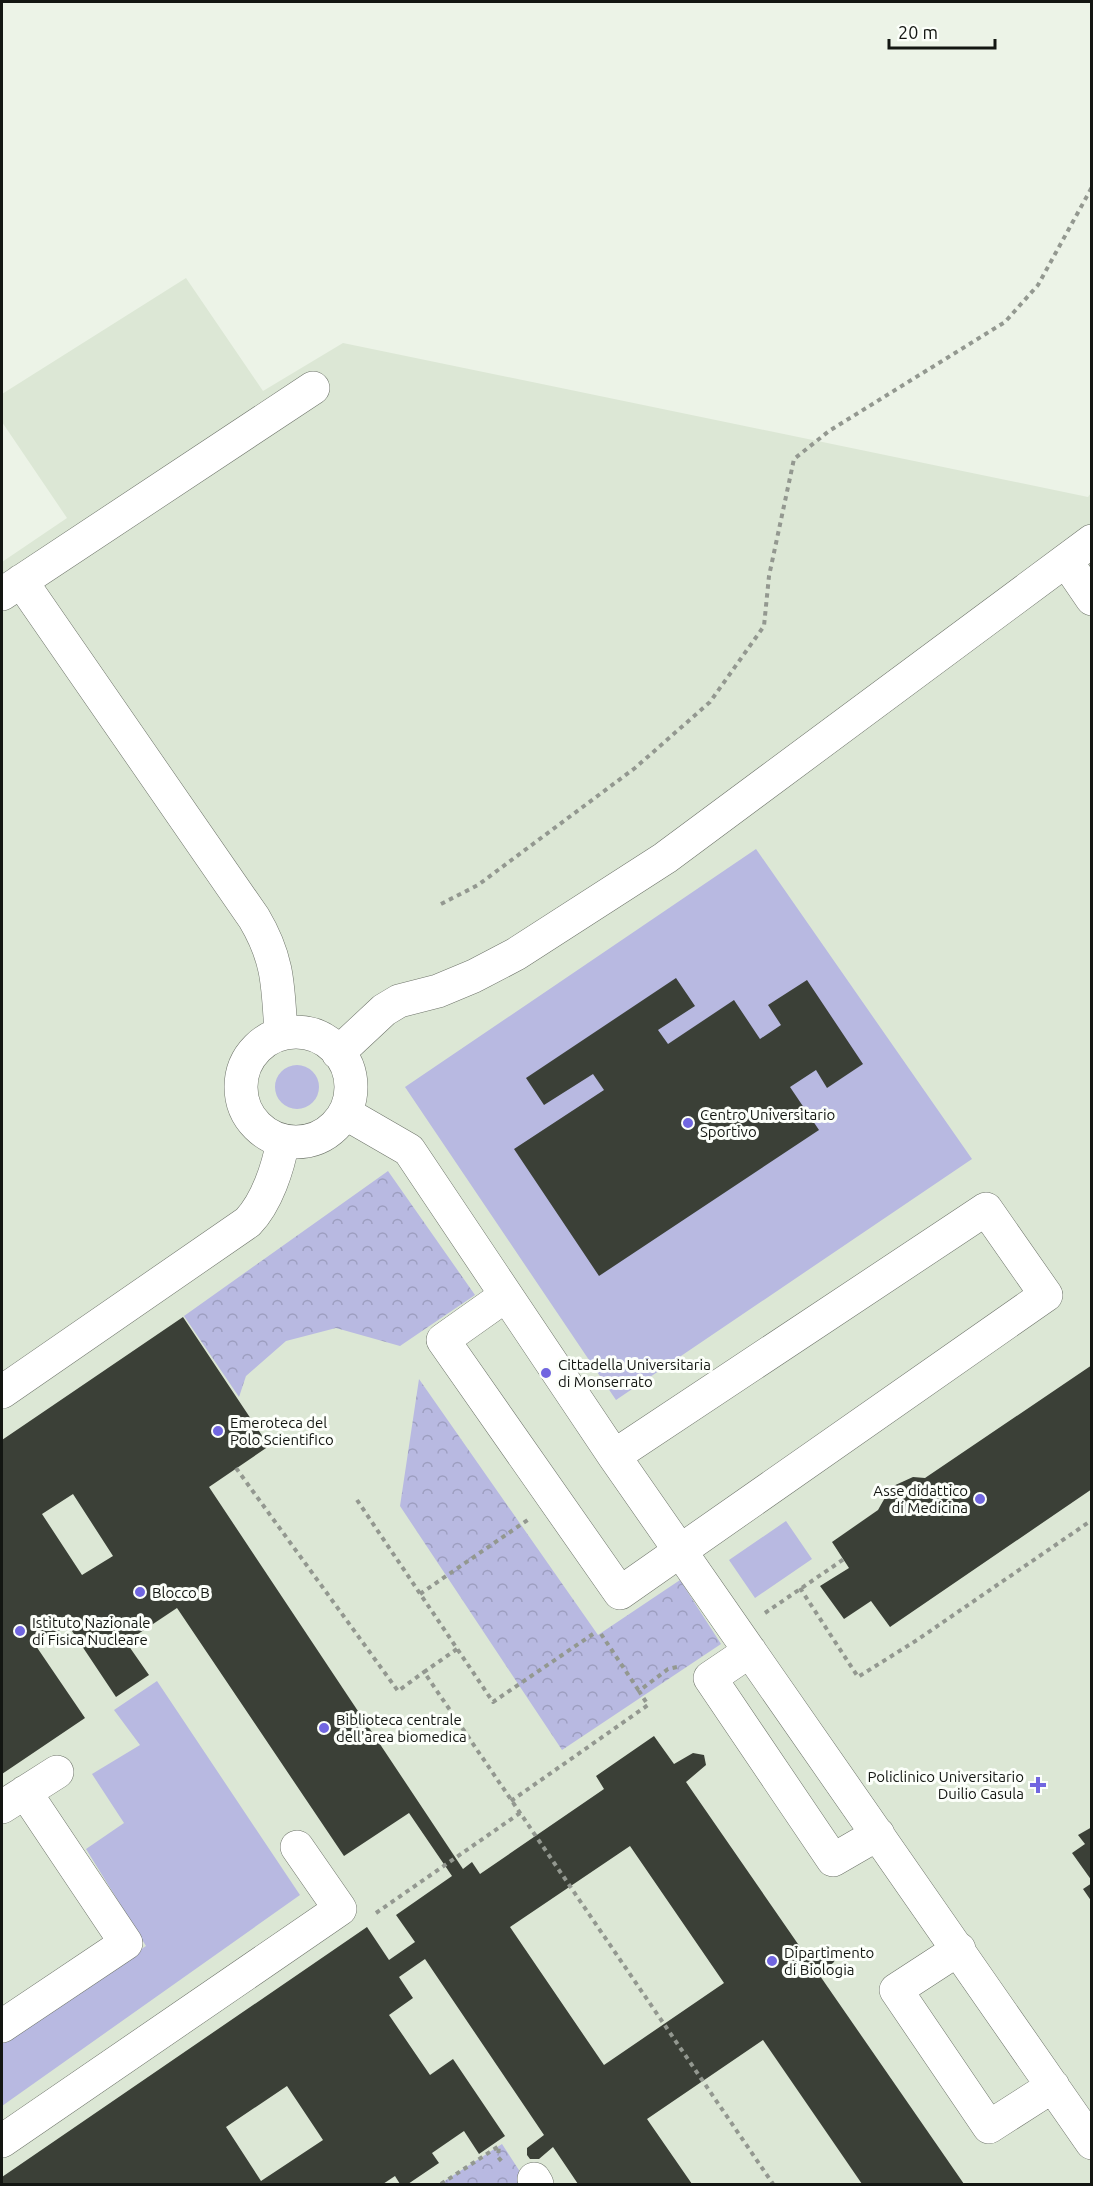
<svg xmlns="http://www.w3.org/2000/svg" width="1093" height="2186" font-family="Ubuntu,sans-serif">
	<defs>
		<pattern id="park-crowns" width="20" height="18" patternUnits="userSpaceOnUse" patternTransform="scale(1.5)"><rect width="20" height="18" fill="#b8b9e1"/><path d="M2 6a3 3 0 1 1 6 0M12 15a3 3 0 1 1 6 0" fill="none" stroke="#9d9ec0"/></pattern>
	</defs>
	<rect width="100%" height="100%" fill="#ecf3e7"/>
	<!-- built -->
	<path fill="#dce7d5" d="M186,278L263,391L343,343L1088,497L1091,493V2184H2V562L67,518L2,422V394Z"/>
	<!-- green -->
	<path fill="#b8b9e1" d="M756,849L972,1159L616,1400L405,1087Z
		M275 1087a22 22 0 1 1 44 0a22 22 0 1 1-44 0Z
		M786,1521L812,1559L755,1598L729,1560Z
		M157,1681L300,1895L2,2106V2040L146,1946L86,1849L124,1823L92,1774L140,1745L114,1710Z"/>
	<!-- park -->
	<path fill="url(#park-crowns)" d="M388,1171L475,1295L400,1346L336,1328L286,1341L246,1376L239,1397L184,1316Z
		M419,1379L598,1635L680,1580L721,1644L562,1750L400,1506Z
		M502,2144L528,2184H440Z"/>
	<!-- building -->
	<path fill="#3b4037" fill-rule="evenodd" d="M676,978L695,1006L658,1030L668,1044L734,1000L760,1039L781,1025L768,1005L807,980L863,1064L827,1088L816,1070L790,1087L819,1130L599,1276L514,1149L604,1090L593,1074L544,1105L526,1078Z
		M183,1317L269,1446L209,1487L463,1869L472,1862L480,1874L604,1789L596,1776L654,1736L674,1764L693,1753L704,1755L706,1765L686,1782L807,1957L826,1946L835,1949L836,1959L833,1963L818,1973L964,2184H862L763,2040L647,2119L692,2184H578L553,2147L539,2159H530L527,2155V2148L544,2135L425,1959L399,1977L413,1998L389,2015L430,2075L453,2059L505,2136L479,2154L464,2131L432,2153L439,2163L408,2184H400L395,2176L383,2184H2V2177L367,1927L389,1960L415,1942L396,1915L452,1876L409,1813L344,1856L177,1608L126,1642L149,1675L116,1697L68,1625L36,1646L85,1718L2,1774V1440ZM73,1494L113,1556L82,1575L42,1514ZM630,1846L724,1983L604,2065L510,1927ZM287,2086L323,2140L261,2181L226,2127Z
		M1092,1365V1489L890,1627L871,1601L844,1619L820,1586L849,1568L832,1542L878,1510L891,1487L913,1477L925,1478Z
		M1092,1827V1881L1072,1853L1085,1844L1078,1835Z
		M1092,1883V1902L1083,1889Z"/>
	<g fill="none" stroke-linecap="round" stroke-linejoin="round">
		<defs>
			<path id="minor" d="M1066,561L1092,599
				M21,581L254,918C279,960 278,987 281,1034
				M2,594L313,388
				M241 1087a55 55 0 1 1 110 0a55 55 0 1 1-110 0Z
				M338,1053L384,1010L399,1001L438,991L474,976L516,954L665,858L1092,541
				M345,1113L409,1150L614,1456L1092,2143
				M505,1296L443,1340L620,1593L1046,1295L986,1209L614,1456
				M2,1392L248,1222C267,1202 278,1168 283,1141
				M750,1651L710,1678L833,1860L878,1834
				M2,1807L57,1772
				M959,1949L896,1990L989,2127L1053,2086
				M2,2026L126,1943L25,1792
				M2,2141L340,1909L297,1847
				M534,2179L537,2184"/>
		</defs>
		<!-- minor casing -->
		<use href="#minor" stroke="#6e746a" stroke-width="34"/>
		<!-- path -->
		<path stroke="#939890" stroke-width="4" stroke-dasharray="4.5 4.5" stroke-linecap="butt" d="M441,904L478,885L635,768L710,702L764,626L769,576L794,459L829,431L1005,322L1038,285L1092,187
			M236,1468L398,1691L424,1672
			M357,1500L493,1702L596,1632
			M800,1588L858,1677L917,1640L1092,1520
			M420,1594L529,1519
			M765,1613L844,1559
			M601,1634L639,1691
			M457,1649L424,1672L773,2184
			M511,1801L648,1705L639,1691L668,1669L677,1667
			M376,1913L520,1813
			M441,2184L499,2146L498,2157L504,2164"/>
		<!-- minor -->
		<use href="#minor" stroke="#fff" stroke-width="33"/>
	</g>
	<!-- markers -->
	<g fill="#7166e0" stroke="#fcfffa" stroke-width="2">
		<circle cx="688" cy="1123" r="6"/>
		<circle cx="546" cy="1373" r="6"/>
		<circle cx="218" cy="1431" r="6"/>
		<circle cx="980" cy="1499" r="6"/>
		<circle cx="140" cy="1592" r="6"/>
		<circle cx="20" cy="1631" r="6"/>
		<circle cx="324" cy="1728" r="6"/>
		<path d="M1035 1776h6v6h6v6h-6v6h-6v-6h-6v-6h6z"/>
		<circle cx="772" cy="1961" r="6"/>
	</g>
	<g text-anchor="middle" dominant-baseline="central" stroke-width="6" stroke-linejoin="round" paint-order="stroke">
		<!-- poi labels -->
		<g font-size="15" fill="#131612" stroke="#fcfffa" text-anchor="start">
			<text x="700" y="1114">Centro Universitario<tspan x="700" dy="17">Sportivo</tspan></text>
			<text x="558" y="1364">Cittadella Universitaria<tspan x="558" dy="17">di Monserrato</tspan></text>
			<text x="230" y="1422">Emeroteca del<tspan x="230" dy="17">Polo Scientifico</tspan></text>
			<text x="968" y="1490" text-anchor="end">Asse didattico<tspan x="968" dy="17">di Medicina</tspan></text>
			<text x="152" y="1592">Blocco B</text>
			<text x="32" y="1622">Istituto Nazionale<tspan x="32" dy="17">di Fisica Nucleare</tspan></text>
			<text x="336" y="1719">Biblioteca centrale<tspan x="336" dy="17">dell'area biomedica</tspan></text>
			<text x="1024" y="1776" text-anchor="end">Policlinico Universitario<tspan x="1024" dy="17">Duilio Casula</tspan></text>
			<text x="784" y="1952">Dipartimento<tspan x="784" dy="17">di Biologia</tspan></text>
		</g>
	</g>
	<!-- border -->
	<rect width="1093" height="2186" fill="none" stroke="#131612" stroke-width="6"/>
	<!-- scale -->
	<path d="M889 39v9h106v-9" fill="none" stroke="#131612" stroke-width="3"/>
	<text x="898" y="39" font-size="18" fill="#131612" stroke="#fcfffa" stroke-width="4.5" paint-order="stroke">20 m</text>
</svg>
